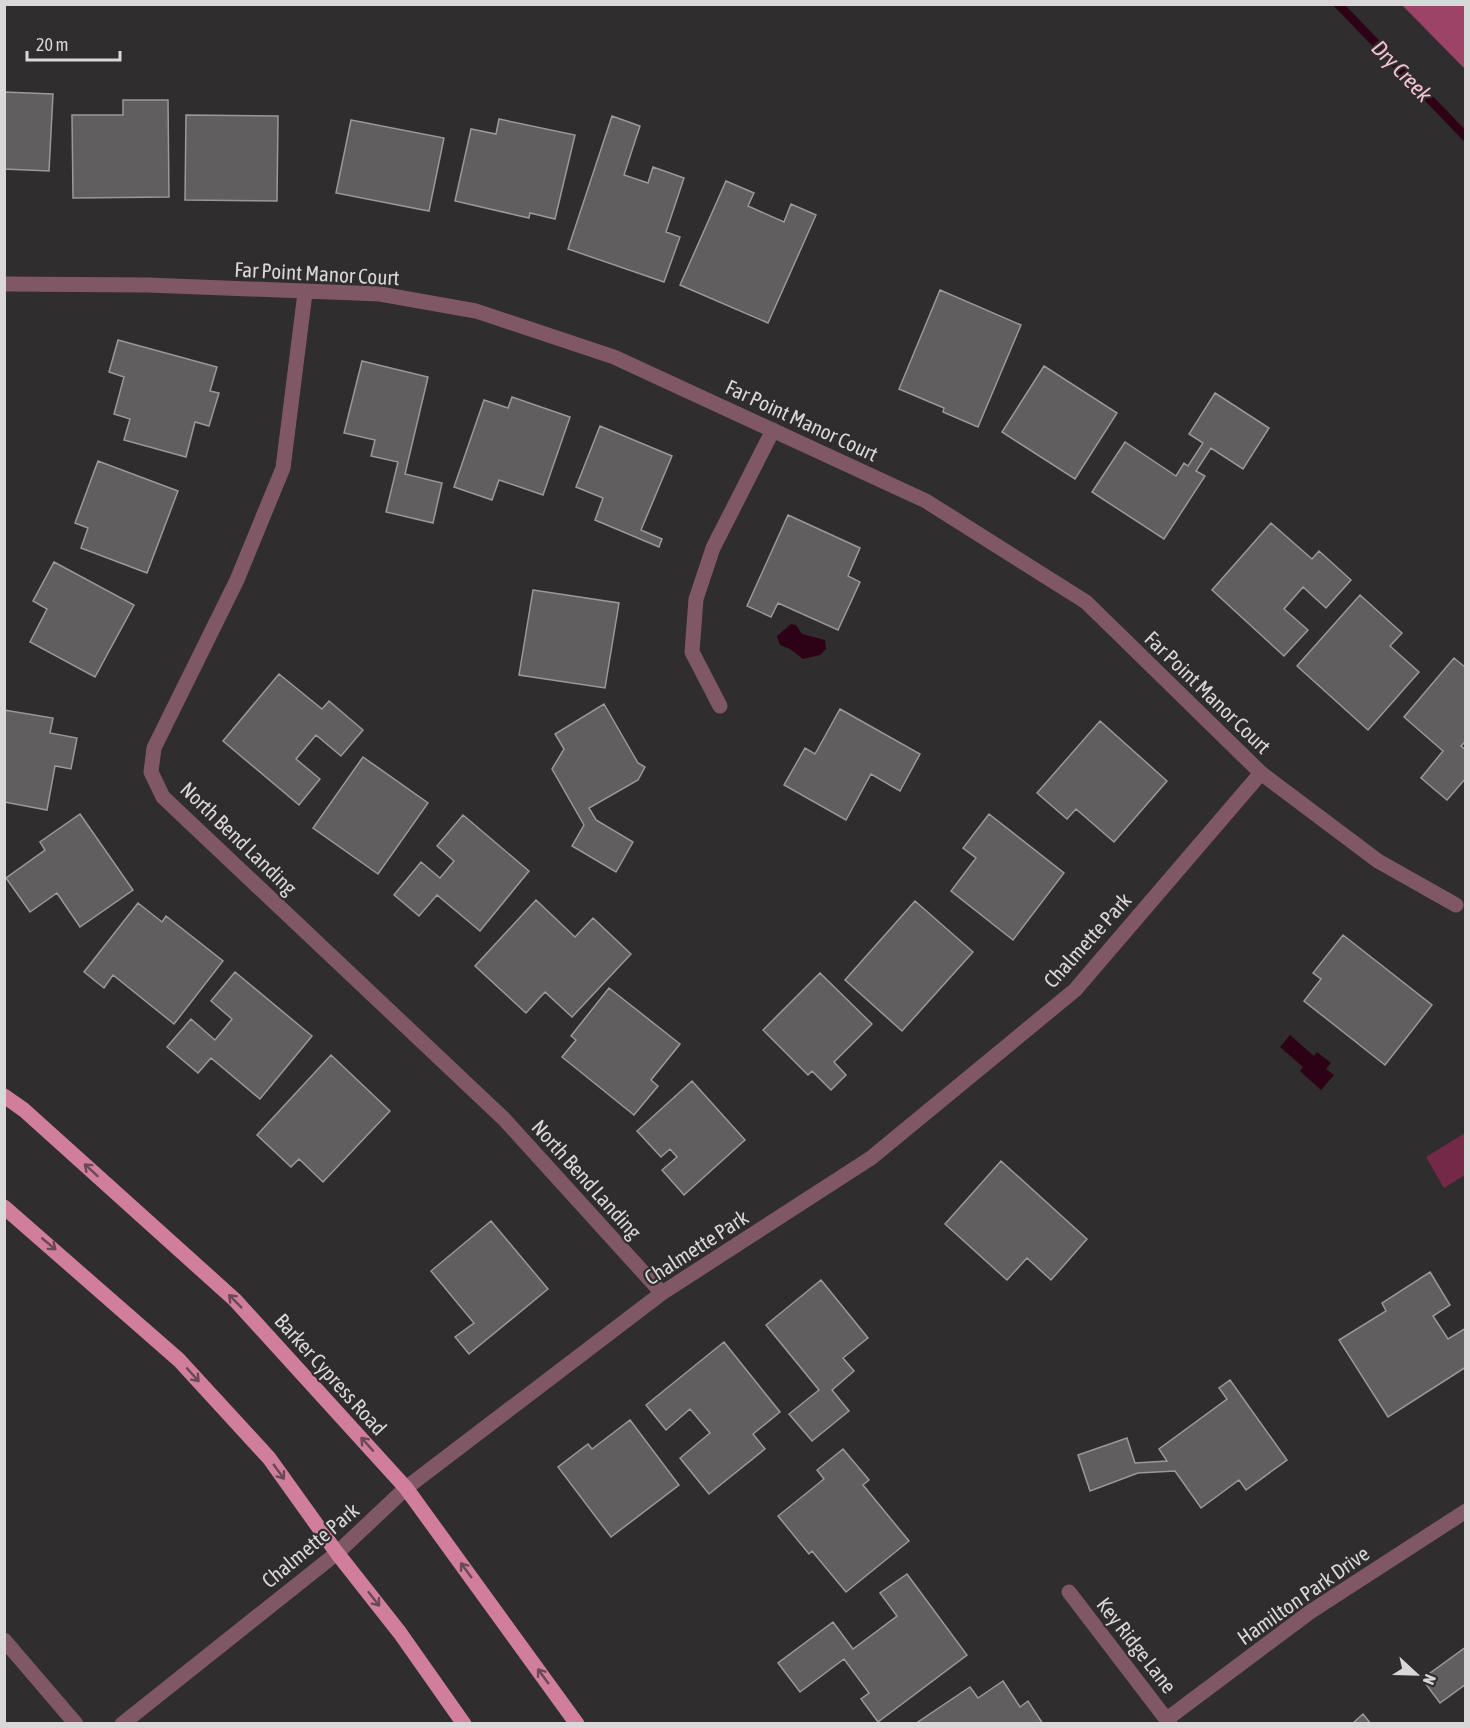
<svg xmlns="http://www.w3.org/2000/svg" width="1470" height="1728" font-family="'Asap Condensed',sans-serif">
	<rect width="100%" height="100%" fill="#302d2e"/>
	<!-- green -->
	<path fill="#752949" d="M1465,1133V1175L1444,1188L1426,1157Z"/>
	<!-- forest -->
	<path fill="#9d4368" d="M1402,5H1465V69Z"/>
	<!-- water -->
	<path fill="#2e0216" d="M791,624L796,625L802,634L825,640L826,649L820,655L803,659L790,649L780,645L777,636Z
		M1290,1035L1314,1056L1317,1052L1331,1063L1326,1069L1334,1075L1321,1090L1300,1071L1303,1067L1280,1047Z"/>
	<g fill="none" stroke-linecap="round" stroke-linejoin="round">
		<!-- stream -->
		<path stroke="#2e0216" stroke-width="9" d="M1338,4L1466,137"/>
	</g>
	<!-- building -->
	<path fill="#615e5f" stroke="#9c9899" stroke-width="1.5" d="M4,92L53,94L49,171L4,169Z
		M123,100H168L169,197L73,198L72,115H123Z
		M186,115L278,116L277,201L185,200Z
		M612,116L640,126L624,175L648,183L653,167L684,178L666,232L680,237L664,282L568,249Z
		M499,119L575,135L555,219L530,213L529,218L455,201L471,129L496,134Z
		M351,120L444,138L429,211L336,193Z
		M726,181L754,193L748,206L784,222L791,204L816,215L768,323L680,285Z
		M940,290L1021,325L978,427L943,412L944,408L899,389Z
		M118,340L217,367L210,391L219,393L209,426L195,422L186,457L124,440L130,419L114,414L124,377L109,372Z
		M362,361L428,377L405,474L442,483L433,523L386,512L398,462L371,456L375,440L344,433Z
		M1044,366L1117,413L1075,479L1002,432Z
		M1215,393L1269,428L1243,469L1211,448L1196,471L1205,476L1164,539L1092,492L1125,442L1176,476L1184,463L1188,466L1203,443L1189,434Z
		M512,397L570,417L543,495L499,480L492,500L454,487L484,400L508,408Z
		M600,426L672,456L641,530L662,539L659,547L595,520L603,498L576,487Z
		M98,461L178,491L147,573L81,548L88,528L75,523Z
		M788,515L860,548L848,576L860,582L838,630L778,603L771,617L747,606Z
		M1271,523L1312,559L1319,551L1351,580L1326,608L1303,587L1284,609L1308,630L1284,656L1212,590Z
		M54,562L134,605L95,677L30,642L47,609L33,601Z
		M533,590L619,603L605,688L519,675Z
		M1360,595L1402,633L1390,646L1419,672L1368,730L1297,666Z
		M1454,658L1466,668V741L1461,746L1466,750V778L1447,800L1421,778L1443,751L1404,717Z
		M279,674L322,709L329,701L363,730L341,756L316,735L296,759L320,779L299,805L223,741Z
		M604,704L638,763L645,767L638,780L589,808L596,820L633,842L616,872L572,846L584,825L552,769L564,749L555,734Z
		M840,709L920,754L900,791L871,774L846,820L784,785L805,748L815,754Z
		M4,710L53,718L50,733L77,738L71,769L55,766L47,810L4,802Z
		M1100,721L1167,781L1114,842L1076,809L1067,819L1037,793Z
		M363,757L428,803L378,874L313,828Z
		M80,814L133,890L80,927L57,893L30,912L6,878L45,850L40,842Z
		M989,814L1064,873L1013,940L951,891L976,858L963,848Z
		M463,815L529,871L480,931L437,895L419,916L394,895L421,862L440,878L454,861L437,846Z
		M536,900L575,937L593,918L631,954L572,1017L545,992L526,1013L475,966Z
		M915,901L973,952L902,1031L845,980Z
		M138,903L162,922L166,916L223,961L174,1024L113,975L104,988L84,972Z
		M1343,935L1432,1005L1385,1065L1304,1001L1321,979L1313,973Z
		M235,972L312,1036L260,1099L211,1058L198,1073L167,1047L191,1019L215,1040L232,1019L211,1001Z
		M820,973L872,1024L834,1062L846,1075L831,1090L812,1071L808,1075L763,1030Z
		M609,988L680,1044L651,1080L658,1086L634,1115L562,1057L576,1040L571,1036Z
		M331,1055L390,1111L323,1182L299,1159L291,1167L257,1135Z
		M692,1081L745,1140L684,1195L662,1170L677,1157L670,1149L661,1157L637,1131Z
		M1001,1161L1087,1239L1051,1280L1027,1258L1007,1280L945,1224Z
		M491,1221L548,1289L469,1354L455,1337L474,1323L431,1271Z
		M1430,1272L1450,1305L1433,1316L1448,1339L1466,1328V1367L1388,1417L1339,1340L1386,1311L1382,1303Z
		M821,1280L868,1338L843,1358L854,1371L832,1390L849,1411L812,1441L789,1414L819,1390L766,1325Z
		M724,1342L780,1412L753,1434L765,1449L709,1494L680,1458L710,1433L690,1409L666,1430L646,1405Z
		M1230,1380L1287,1460L1246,1490L1239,1480L1201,1508L1175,1471L1138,1473L1090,1491L1078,1455L1127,1438L1135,1463L1167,1461L1159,1449L1227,1399L1219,1388Z
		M630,1420L679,1485L611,1537L558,1467L588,1444L592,1449Z
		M843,1449L869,1480L863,1485L909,1541L846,1592L812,1551L809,1554L778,1516L824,1479L817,1470Z
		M907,1574L967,1655L878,1722L861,1699L869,1693L844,1659L800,1692L778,1663L833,1622L853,1649L897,1616L880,1593Z
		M1466,1647V1684L1440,1703L1422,1679Z
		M1003,1681L1020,1707L1028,1701L1043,1724H915L970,1687L978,1698Z
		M1363,1714L1371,1724H1352Z"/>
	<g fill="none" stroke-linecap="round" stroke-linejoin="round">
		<!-- minor -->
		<path stroke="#805765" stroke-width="15" d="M4,284L148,285L380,294L476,311L614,357L926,501L1086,602L1261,773L1378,861L1456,905
			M305,293L283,468L237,580L154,748L151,772L163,797L504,1119L662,1293
			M720,706L692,652L696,599L713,548L773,430
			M1069,1592L1170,1724
			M4,1640L76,1724
			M1167,1719L1310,1612L1466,1511
			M122,1724L337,1553L406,1488L662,1293L871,1158L1075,990L1261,773"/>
		<!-- primary -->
		<path stroke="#d07e9c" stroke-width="15" d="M4,1096L24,1110L235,1300L406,1488L577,1724
			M4,1207L179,1360L269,1458L337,1553L400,1633L464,1724"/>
	</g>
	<!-- one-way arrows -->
	<defs><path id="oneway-shaft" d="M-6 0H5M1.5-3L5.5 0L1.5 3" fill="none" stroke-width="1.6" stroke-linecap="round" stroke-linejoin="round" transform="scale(1.5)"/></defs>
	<g stroke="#684954">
		<use href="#oneway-shaft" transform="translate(91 1170) rotate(-138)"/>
		<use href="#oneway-shaft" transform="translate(49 1244) rotate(40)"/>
		<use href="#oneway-shaft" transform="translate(235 1301) rotate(-135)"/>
		<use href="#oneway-shaft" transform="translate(193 1375) rotate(48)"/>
		<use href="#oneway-shaft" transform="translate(367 1444) rotate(-132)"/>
		<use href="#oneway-shaft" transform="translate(279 1472) rotate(54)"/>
		<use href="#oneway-shaft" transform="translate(466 1570) rotate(-126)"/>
		<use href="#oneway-shaft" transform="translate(374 1599) rotate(52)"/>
		<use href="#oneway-shaft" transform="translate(543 1676) rotate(-126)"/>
	</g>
	<g text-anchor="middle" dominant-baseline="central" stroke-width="4.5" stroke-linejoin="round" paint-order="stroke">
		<!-- street labels -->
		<g font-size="21" fill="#d9d7d8" stroke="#302d2e">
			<text transform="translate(317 273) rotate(3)">Far Point Manor Court</text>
			<text transform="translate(802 420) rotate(25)">Far Point Manor Court</text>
			<text transform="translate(1208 692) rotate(44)">Far Point Manor Court</text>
			<text transform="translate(239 838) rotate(44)">North Bend Landing</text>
			<text transform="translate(1087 940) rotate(-48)">Chalmette Park</text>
			<text transform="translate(587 1179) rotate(48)">North Bend Landing</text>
			<text transform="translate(696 1247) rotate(-33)">Chalmette Park</text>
			<text transform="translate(331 1374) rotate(48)">Barker Cypress Road</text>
			<text transform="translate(310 1545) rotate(-40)">Chalmette Park</text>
			<text transform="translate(1303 1595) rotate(-35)">Hamilton Park Drive</text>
			<text transform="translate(1137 1645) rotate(52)">Key Ridge Lane</text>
		</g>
		<!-- water labels -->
		<g font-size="22" font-style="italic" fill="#f7c4d4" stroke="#302d2e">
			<text transform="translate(1402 71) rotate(46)">Dry Creek</text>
		</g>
	</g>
	<!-- border -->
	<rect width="1470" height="1728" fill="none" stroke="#d9d7d8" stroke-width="12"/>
	<!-- north arrow -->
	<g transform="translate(1416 1674) rotate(112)" stroke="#302d2e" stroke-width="4.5" paint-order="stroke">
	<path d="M0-4.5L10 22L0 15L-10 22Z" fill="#d9d7d8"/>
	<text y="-9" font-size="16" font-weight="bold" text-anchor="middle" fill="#d9d7d8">N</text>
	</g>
	<!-- scale -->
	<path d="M27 51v9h93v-9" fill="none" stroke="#d9d7d8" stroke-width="3"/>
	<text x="36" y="51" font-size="18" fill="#d9d7d8" stroke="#302d2e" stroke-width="4.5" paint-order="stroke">20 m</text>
</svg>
